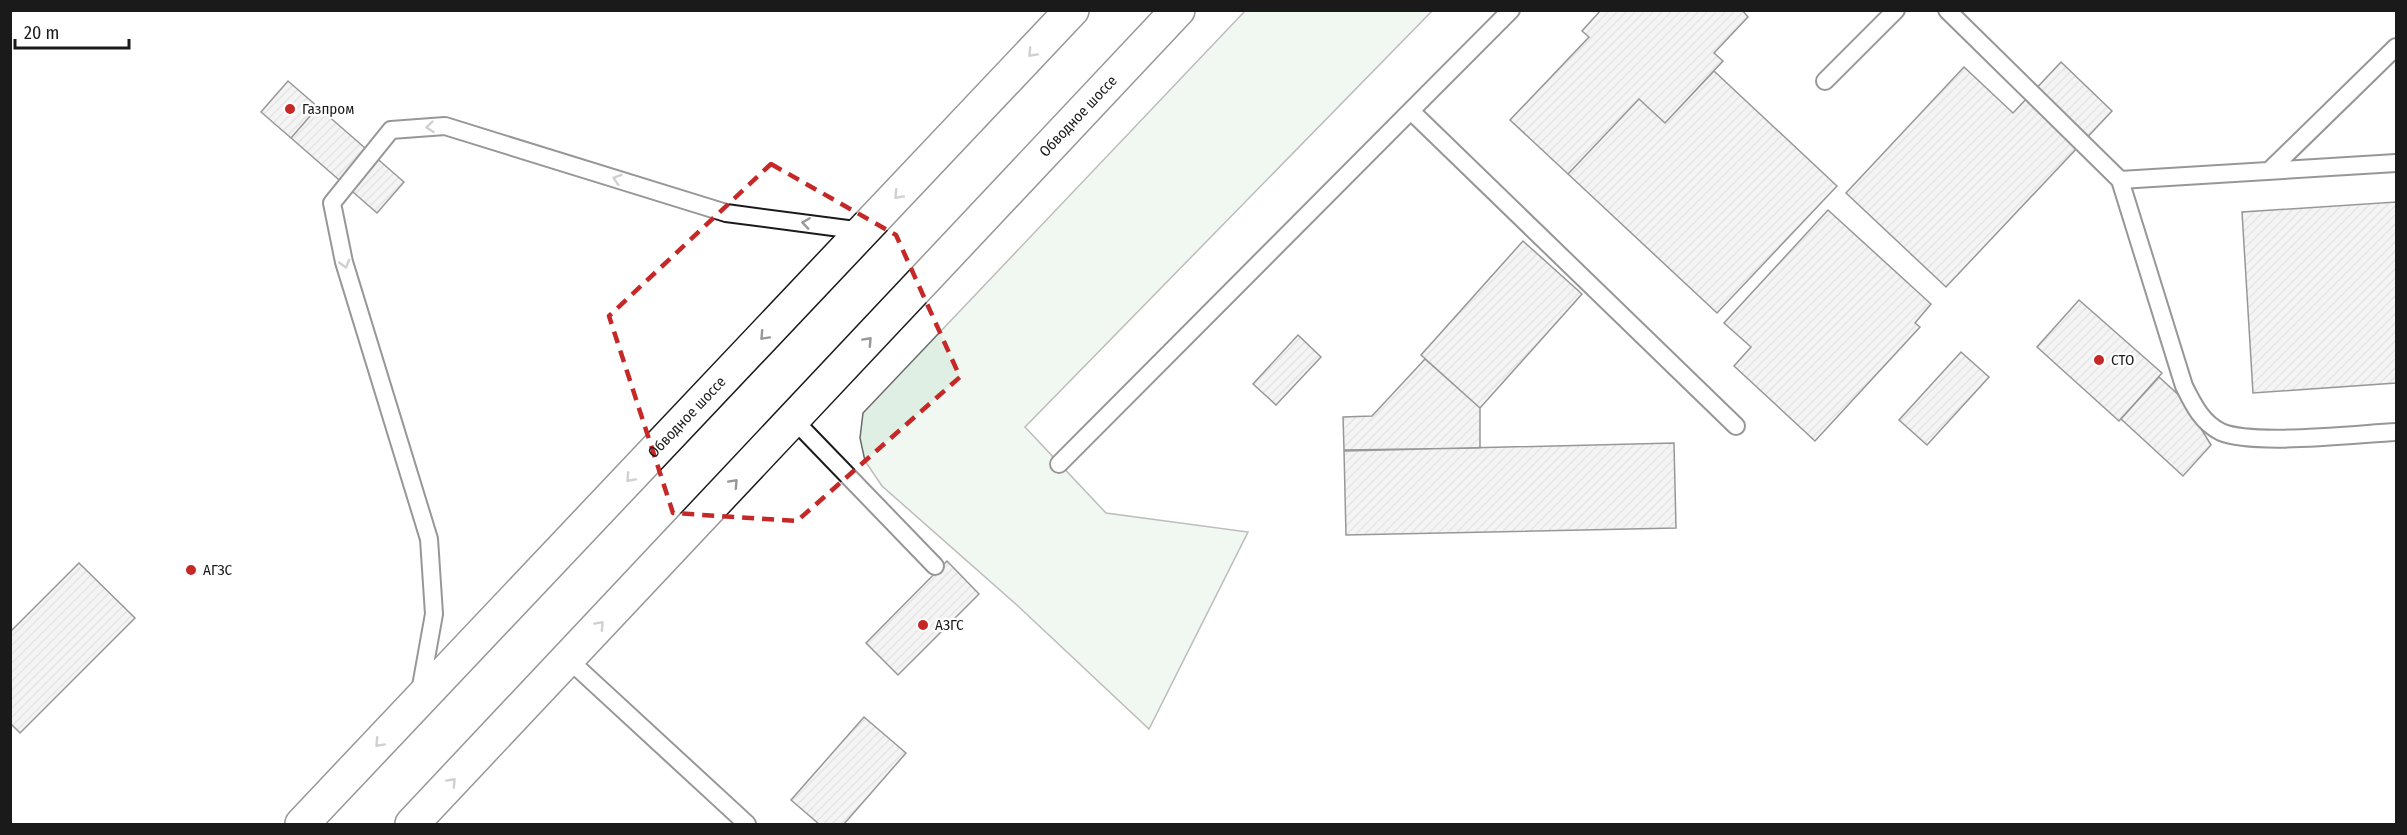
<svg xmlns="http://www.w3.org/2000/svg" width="2407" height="835" font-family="'Fira Sans Condensed',sans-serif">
	<defs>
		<pattern id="building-hatch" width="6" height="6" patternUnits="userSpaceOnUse" patternTransform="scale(1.5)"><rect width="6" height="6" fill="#e6e6e6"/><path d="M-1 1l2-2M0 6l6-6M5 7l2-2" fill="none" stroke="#c5c5c5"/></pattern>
	</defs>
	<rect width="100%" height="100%" fill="#fff"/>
	<!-- green -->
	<path fill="#e0efe3" stroke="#6a6a6a" stroke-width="1.5" d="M1245,11H1432L1025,427L1106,513L1248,532L1149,729L1019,607L882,486L865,461L860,438L863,413Z"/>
	<!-- building -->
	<path fill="url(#building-hatch)" stroke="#1a1a1a" stroke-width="1.5" d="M1601,10H1742L1748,17L1714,53L1723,61L1665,123L1639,99L1568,174L1510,120L1589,37L1582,31Z
		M2061,62L2112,111L1946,287L1846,193L1964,67L2013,113Z
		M1714,71L1837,186L1717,313L1568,174L1639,99L1665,123Z
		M288,81L318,107L291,138L261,112Z
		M318,107L404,182L377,213L291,138Z
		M2396,202V383L2253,393L2242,212Z
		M1828,210L1931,304L1915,323L1920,327L1815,441L1734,366L1751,347L1724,323Z
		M1523,241L1582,294L1480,408L1421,355Z
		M2079,300L2162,373L2119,421L2037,347Z
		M1298,335L1321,357L1276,405L1253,384Z
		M1961,352L1989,377L1927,445L1899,420Z
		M1425,359L1480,408V448L1344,450L1343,417L1372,416Z
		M2159,377L2183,399L2211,445L2183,476L2121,419Z
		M1674,443L1676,528L1346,535L1344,451Z
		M947,561L979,594L898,675L866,643Z
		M79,563L135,618L20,733L10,723V632Z
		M864,717L906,753L844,824H819L791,800Z"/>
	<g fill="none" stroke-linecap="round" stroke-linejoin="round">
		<defs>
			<path id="service" d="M1947,10L2120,180L2396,163
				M1825,81L1896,10
				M1412,112L1736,426
				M2269,171L2396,47
				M2120,180L2184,386C2193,404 2202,423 2221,432C2254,446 2356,434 2396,432
				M794,420L935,566
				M1059,464L1511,10
				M568,659L747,824
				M420,692L434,614L429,539L344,262L332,203L391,130L445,126L726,213L863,231"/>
			<g id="primary">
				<path id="s1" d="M302,824L1072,10"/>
				<path id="s2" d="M412,824L1178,10"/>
			</g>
		</defs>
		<!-- service casing -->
		<use href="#service" stroke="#1a1a1a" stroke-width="20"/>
		<!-- primary casing -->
		<use href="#primary" stroke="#1a1a1a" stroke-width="36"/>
		<!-- service -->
		<use href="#service" stroke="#fff" stroke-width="16"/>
		<!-- primary -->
		<use href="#primary" stroke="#fff" stroke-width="33"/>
	</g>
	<!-- one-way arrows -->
	<defs><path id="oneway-chevron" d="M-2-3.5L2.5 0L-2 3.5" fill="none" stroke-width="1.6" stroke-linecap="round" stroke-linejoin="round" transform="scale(1.5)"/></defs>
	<g stroke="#989898">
		<use href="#oneway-chevron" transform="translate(1032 53) rotate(133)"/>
		<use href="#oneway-chevron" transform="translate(430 127) rotate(175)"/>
		<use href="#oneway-chevron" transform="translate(617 179) rotate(-163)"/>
		<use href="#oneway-chevron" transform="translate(898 195) rotate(133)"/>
		<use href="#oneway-chevron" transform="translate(806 223) rotate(-172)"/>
		<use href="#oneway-chevron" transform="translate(345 264) rotate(75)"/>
		<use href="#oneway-chevron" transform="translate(764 336) rotate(133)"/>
		<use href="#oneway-chevron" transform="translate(868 341) rotate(-47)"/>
		<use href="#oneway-chevron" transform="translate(630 478) rotate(133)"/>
		<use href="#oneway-chevron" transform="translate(734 483) rotate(-47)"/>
		<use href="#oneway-chevron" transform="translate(600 625) rotate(-47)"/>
		<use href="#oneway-chevron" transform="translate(379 743) rotate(133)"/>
		<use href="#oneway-chevron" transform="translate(452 782) rotate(-47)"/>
	</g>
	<!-- marked area -->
	<path d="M0 0H2407V835H0ZM771,164L896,235L960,377L797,521L673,513L609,316Z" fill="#fff" fill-opacity=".55" fill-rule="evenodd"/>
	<path fill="none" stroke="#c62828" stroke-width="4.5" stroke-dasharray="12 8" stroke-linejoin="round" d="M771,164L896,235L960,377L797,521L673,513L609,316Z"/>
	<!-- markers -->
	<g fill="#c62828" stroke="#fff" stroke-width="2">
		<circle cx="290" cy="109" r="6"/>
		<circle cx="2099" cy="360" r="6"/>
		<circle cx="191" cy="570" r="6"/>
		<circle cx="923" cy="625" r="6"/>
	</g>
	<g text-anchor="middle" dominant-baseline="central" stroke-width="4.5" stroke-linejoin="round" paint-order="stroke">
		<!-- poi labels -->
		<g font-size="15" fill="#1a1a1a" stroke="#fff" text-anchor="start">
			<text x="302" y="109">Газпром</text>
			<text x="2111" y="360">СТО</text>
			<text x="203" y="570">АГЗС</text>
			<text x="935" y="625">АЗГС</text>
		</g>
		<!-- street labels -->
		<g font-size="15" fill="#1a1a1a" stroke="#fff">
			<text stroke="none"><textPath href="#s2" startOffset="972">Обводное шоссе</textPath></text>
			<text stroke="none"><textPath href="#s1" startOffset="560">Обводное шоссе</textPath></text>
		</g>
	</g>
	<!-- border -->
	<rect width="2407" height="835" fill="none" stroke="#1a1a1a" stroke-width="24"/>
	<!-- scale -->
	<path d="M15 39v9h114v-9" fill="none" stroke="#1a1a1a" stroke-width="3"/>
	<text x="24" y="39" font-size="18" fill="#1a1a1a" stroke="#ffffff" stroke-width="4.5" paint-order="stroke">20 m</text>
</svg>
